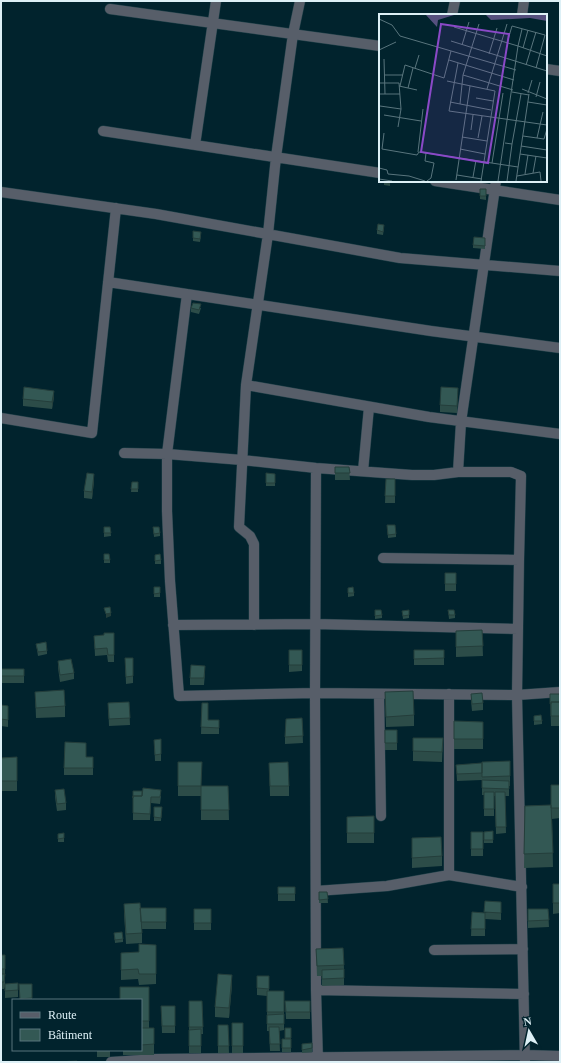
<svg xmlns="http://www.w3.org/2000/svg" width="561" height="1063" font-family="'Times New Roman',serif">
	<rect width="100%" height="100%" fill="#01232d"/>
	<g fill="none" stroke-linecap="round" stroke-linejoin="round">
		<defs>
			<path id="minor" d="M110,9L380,46
				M452,15L455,1
				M522,15L524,1
				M546,69L560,71
				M103,131L380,173
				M195,145L216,1
				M435,181L560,200
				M1,192L156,214L400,258L560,271
				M108,282L431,331L560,348
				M187,294L167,454V511L170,581L179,696L315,693L517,695L560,692
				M246,385L429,417L560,434
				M1,418L92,433L116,208
				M124,453L167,454L242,460L316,468L412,475H434L458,472H511L521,476L519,560L517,695L525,1062
				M316,468L315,693L316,990L318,1062
				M363,471L369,407
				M458,472L461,422L496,181
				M383,558L519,560
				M173,625L315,624L518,629
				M254,625V544L250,536L239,527L246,385L268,234L276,157L293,34L300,1
				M379,694L381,816
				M449,875V694
				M316,891L387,886L449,875L522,887
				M434,950L523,949
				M316,990L524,994
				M111,1062L156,1059L525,1055L560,1056"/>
		</defs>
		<!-- minor casing -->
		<use href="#minor" stroke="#204049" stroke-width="11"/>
		<!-- minor -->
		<use href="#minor" stroke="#575e69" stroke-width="10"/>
	</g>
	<!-- wall -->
	<path fill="#2c4c48" d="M384,181H390V186L384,185Z
		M486,193V200L480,199V196Z
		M384,228L383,235L377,234V230Z
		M201,235L200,242L193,241V238Z
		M485,241V249L473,248V245Z
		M191,308H201L199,314L191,312Z
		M458,394L457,413L440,412V405Z
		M54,397L52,409L23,406V399Z
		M335,467H349L350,480H335Z
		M266,473L275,474V486H266Z
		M386,479H395V503H385Z
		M94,481L92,499L84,498V491Z
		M132,482H138V492H131Z
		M387,525L396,534V537L388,538Z
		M104,527H110L111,536L104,537Z
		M153,527L160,533V536L154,537Z
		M104,554L110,560V563H104Z
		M155,555L161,560V564H155Z
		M445,573H456V591H445Z
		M154,587L160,593V597H154Z
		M348,588L354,593V596L348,597Z
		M375,610L382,615V618L375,619Z
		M448,610L455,615V618L449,619Z
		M402,611L409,615V618L403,619Z
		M482,630L483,656L456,657V631Z
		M114,633V662H108L107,655L95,656L94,636L104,635Z
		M36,644L47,651V654L38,656Z
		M289,650H302V671L289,672Z
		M414,650H444V665H414Z
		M125,658H133V683L126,684Z
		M58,661L74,673V679L60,682L58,668Z
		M1,669H24V683H1Z
		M205,673L204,685H190V678Z
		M35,692L65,706V717L36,718Z
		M385,692L414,715V726L386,727Z
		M471,694L483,703V710L472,711L471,701Z
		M550,694H560V726H551Z
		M129,702L130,725L109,726L108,703Z
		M202,703L208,720H219V734H201Z
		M1,705L8,706V727L1,726Z
		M534,716L542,721V724L534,725Z
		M302,718L303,743L285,744V737Z
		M454,721L483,722V749H454Z
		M385,730H397V750H385Z
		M413,738H443L442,762L413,761Z
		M154,740L161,754V761H155Z
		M17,757V791H1V758Z
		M86,757H93V775H64V768Z
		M510,761V786H509V796H505L506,833L496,834L495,796H494V816H484V795H482V780L457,781L456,765L482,763Z
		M178,762L201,786H228L229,820H201V795V796H178Z
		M269,763L289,786V796H270Z
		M560,785V818L552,819L553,867L524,868L525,806L551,805Z
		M55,790L66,803V810L57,811L55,797Z
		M133,791L142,796H161L160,804L151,803L150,820H133Z
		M154,807H162L161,821H154Z
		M374,816V843H347V817Z
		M493,831V843H484V832Z
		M471,832H483V856H471Z
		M64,833V842H58V834Z
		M412,838L442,856V866L412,868Z
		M553,884H560V913L553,914Z
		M278,887H295V901H278Z
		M319,892H327L328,903H319Z
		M124,904L140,908H166V929H142V943L126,944L124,914Z
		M194,909H211V930H194Z
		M501,909V920L485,919V936H471L472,912L484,913Z
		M528,909H548L549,927L528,928Z
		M114,933L123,939V942L115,943Z
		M156,945V984L139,985L138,979L121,980V953L139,952Z
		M343,948L344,969V985L322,986V976H317L316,949Z
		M1,955H5V984L18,983V997L5,998V987L4,989H1Z
		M257,976H269V991H284V1030L279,1031L280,1051H270L269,1031H267V996L257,995Z
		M19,984H32V1000H20Z
		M232,985L229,1018L215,1017V1007Z
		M149,987V1028H154V1055H123V1050H141V1000Z
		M189,1001H202L203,1034H201V1053H189Z
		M285,1001H310V1019H286Z
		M161,1006H175V1033H162Z
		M232,1023H243V1053H232Z
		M218,1025H228L229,1053H218Z
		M285,1028L291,1038V1052H282V1039H285Z
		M302,1044L312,1048V1052L302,1053Z
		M97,1050H110V1057H97Z"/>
	<!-- shaded-wall -->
	<path fill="#243e3b" d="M54,391V397L52,409V402Z
		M94,474V481L92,499V492Z
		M111,613V616L106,618V614Z
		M232,975V985L229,1018V1008Z"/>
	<!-- building -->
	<path fill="#335854" stroke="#243e3b" d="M384,181H390V183L384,182Z
		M480,189H486V196H480Z
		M378,224L384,225L383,232L377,230Z
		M193,231L201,232L200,239L193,238Z
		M474,237L485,238V246L473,245Z
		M193,303L201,304L199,310L191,308Z
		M24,387L54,391L52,402L23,399Z
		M441,387L458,388L457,406L440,405Z
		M335,467H349L350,473H335Z
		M87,473L94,474L92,492L84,491Z
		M266,473L275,474V483H266Z
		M386,479H395V496H385Z
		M132,482H138V489H131Z
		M387,525H395L396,534L388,535Z
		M104,527H110L111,533H104Z
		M153,527H159L160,533L154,534Z
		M104,554H109L110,560H104Z
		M160,554L161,560L155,561V555Z
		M445,573H456V584H445Z
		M154,587H160V593L154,594Z
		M353,587L354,593H348V588Z
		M110,607L111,613L106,614L104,608Z
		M375,610H381L382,615L375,616Z
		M409,610V615L403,616L402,611Z
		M448,610H454L455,615H449Z
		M482,630L483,646L456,647V631Z
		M104,633H114V655H108L107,648L95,649L94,636L104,635Z
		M46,642L47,651L38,652L36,644Z
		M289,650H302V665H289Z
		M414,650H444V658L414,659Z
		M125,658H133V676L126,677Z
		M71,659L74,673L60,675L58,661Z
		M191,665L205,666L204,678H190Z
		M1,669H24V676H1Z
		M64,690L65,706L36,708L35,692Z
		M413,691L414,715L386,717L385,692Z
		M482,693L483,703L472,704L471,694Z
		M550,694H560V702H551V704H550Z
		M129,702L130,718L109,719L108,703Z
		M551,702H560V716H551Z
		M202,703H208V720H219V728L201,727Z
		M1,705L8,706V720L1,719Z
		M541,715L542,721H534V716Z
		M302,718L303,736L285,737L286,719Z
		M454,721L483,722V739H454Z
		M385,730H397V743H385Z
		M413,738H443L442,752L413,751Z
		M161,739V754L155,755L154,740Z
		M65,742L86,743V757H93V768H64Z
		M17,757V781H1V758Z
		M510,761V776L482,777V762Z
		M178,762H202L201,786H178Z
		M288,762L289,786H270L269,763Z
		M482,763V773L457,774L456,765Z
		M482,780L509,781V789L482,788Z
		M551,785H560V808H551Z
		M201,786H228L229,810H201Z
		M143,788L161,790L160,797H151L150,814L133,813V796H142Z
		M64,789L66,803L57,804L55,790Z
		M133,791H142V796H133V798Z
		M484,792H494V809H484Z
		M495,792H505L506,827H496Z
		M551,805L553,853L524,854L525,806Z
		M154,807H162L161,818L154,817Z
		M374,816V833H347V817Z
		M493,831V840H484V832Z
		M471,832H483V849H471Z
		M64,833V838L58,839V834Z
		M441,837L442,856L412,858V838Z
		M553,884H560V903H553Z
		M278,887H295V894H278Z
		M319,892H327L328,899L319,900Z
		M485,901L501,902V913L484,912Z
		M140,903L142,933L126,934L124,904Z
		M140,908H166V922H141Z
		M194,909H211V923H194Z
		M528,909H548L549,920L528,921Z
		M472,912L485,913V929H471Z
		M122,932L123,939L115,940L114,933Z
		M139,944L156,945V974H139L138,969L121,970V953L139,952Z
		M343,948L344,965L317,966L316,949Z
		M1,955H5V969H1Z
		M344,969V978L322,979V970Z
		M1,974H5L4,982H1Z
		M218,974L232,975L229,1008L215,1007Z
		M257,976H269V989L257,988Z
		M18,983V990L5,991V984Z
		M19,984H32V998L20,999Z
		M120,987H149V1021H141V1000H120Z
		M267,991H284V1012H267Z
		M189,1001H202L203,1027H189Z
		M285,1001H310V1012H286Z
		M161,1006H175V1026H162Z
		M284,1014V1024H267V1015Z
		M232,1023H243V1046H232Z
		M218,1025H228L229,1046H218Z
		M269,1027H279L280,1044H270Z
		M141,1028H154V1044L141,1045Z
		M285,1028H291V1038H285Z
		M201,1029V1046H189V1030Z
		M282,1039H291V1048H282Z
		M312,1043V1048L302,1050V1044Z
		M77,1061V1062H55Z"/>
	<!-- overview -->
	<g transform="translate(379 14)">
		<rect width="168" height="168" fill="#01232d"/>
		<path d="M47,1H75L59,6L58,13ZM107,1H168V7L151,4L112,6Z" fill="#56507e"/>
		<path fill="none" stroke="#59757d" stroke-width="1" d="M0,5L13,11L21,22L137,56M75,13L139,32L143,15M72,27L168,57M128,29L133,12L166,21L157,54M83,31L90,8M144,34L149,16M0,36L17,28M110,40L118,14M5,45L6,80M70,46L135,66M79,49L70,97L168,111M147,51L157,18M36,54L40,41M5,61H24M84,61L134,76M68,67L116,77L102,167M0,69H20L22,95L19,113M20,72L38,76M21,72L26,51L65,64L72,37M29,74L34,54M108,75L128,10M143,75L168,85M133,78L150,81M149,79L153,66M0,80H21M157,83L161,68M97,84L114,87M71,88L112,96M149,88L168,91M81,90L84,61L100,10M1,92L22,95M5,101L42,107M92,116L94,101M5,119L3,135L38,141L40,138L139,153M144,122L165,125L168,115M83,123L108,127M99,124L103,102M158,124L164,98M126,129L133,130L142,80M142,132L168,136M81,135L106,140M39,138L44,95M47,139L46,147L55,149L52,164L48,167M141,140L168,144M113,149L124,79M0,154L8,156L9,160L30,162L46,167M154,159L157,142M146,160L149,141M78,161L103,165M138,162L161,158L162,167M94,163L97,146M0,165L13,167M77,166L91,72M119,167L139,32L168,42M128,167L133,130M137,167L150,80"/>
		<path fill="#8a49c7" fill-opacity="0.15" stroke="#8a49c7" stroke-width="2" d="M62,10L130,20L109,149L42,138Z"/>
		<rect width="168" height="168" fill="none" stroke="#ddf0f6" stroke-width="2"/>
	</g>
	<!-- border -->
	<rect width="561" height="1063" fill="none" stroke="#ddf0f6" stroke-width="4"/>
	<!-- legend -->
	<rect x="12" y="999" width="130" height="52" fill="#01232d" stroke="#59757d"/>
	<rect x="20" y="1012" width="20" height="6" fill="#575e69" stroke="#59757d"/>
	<text x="48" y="1019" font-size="12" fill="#ddf0f6">Route</text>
	<rect x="20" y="1029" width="20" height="12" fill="#335854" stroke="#59757d"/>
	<text x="48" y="1039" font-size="12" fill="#ddf0f6">Bâtiment</text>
	<!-- north arrow -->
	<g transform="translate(529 1031) rotate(351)" stroke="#01232d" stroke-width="3" paint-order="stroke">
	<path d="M0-3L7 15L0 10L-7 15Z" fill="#ddf0f6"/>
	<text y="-6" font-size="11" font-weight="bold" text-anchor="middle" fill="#ddf0f6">N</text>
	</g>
</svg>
